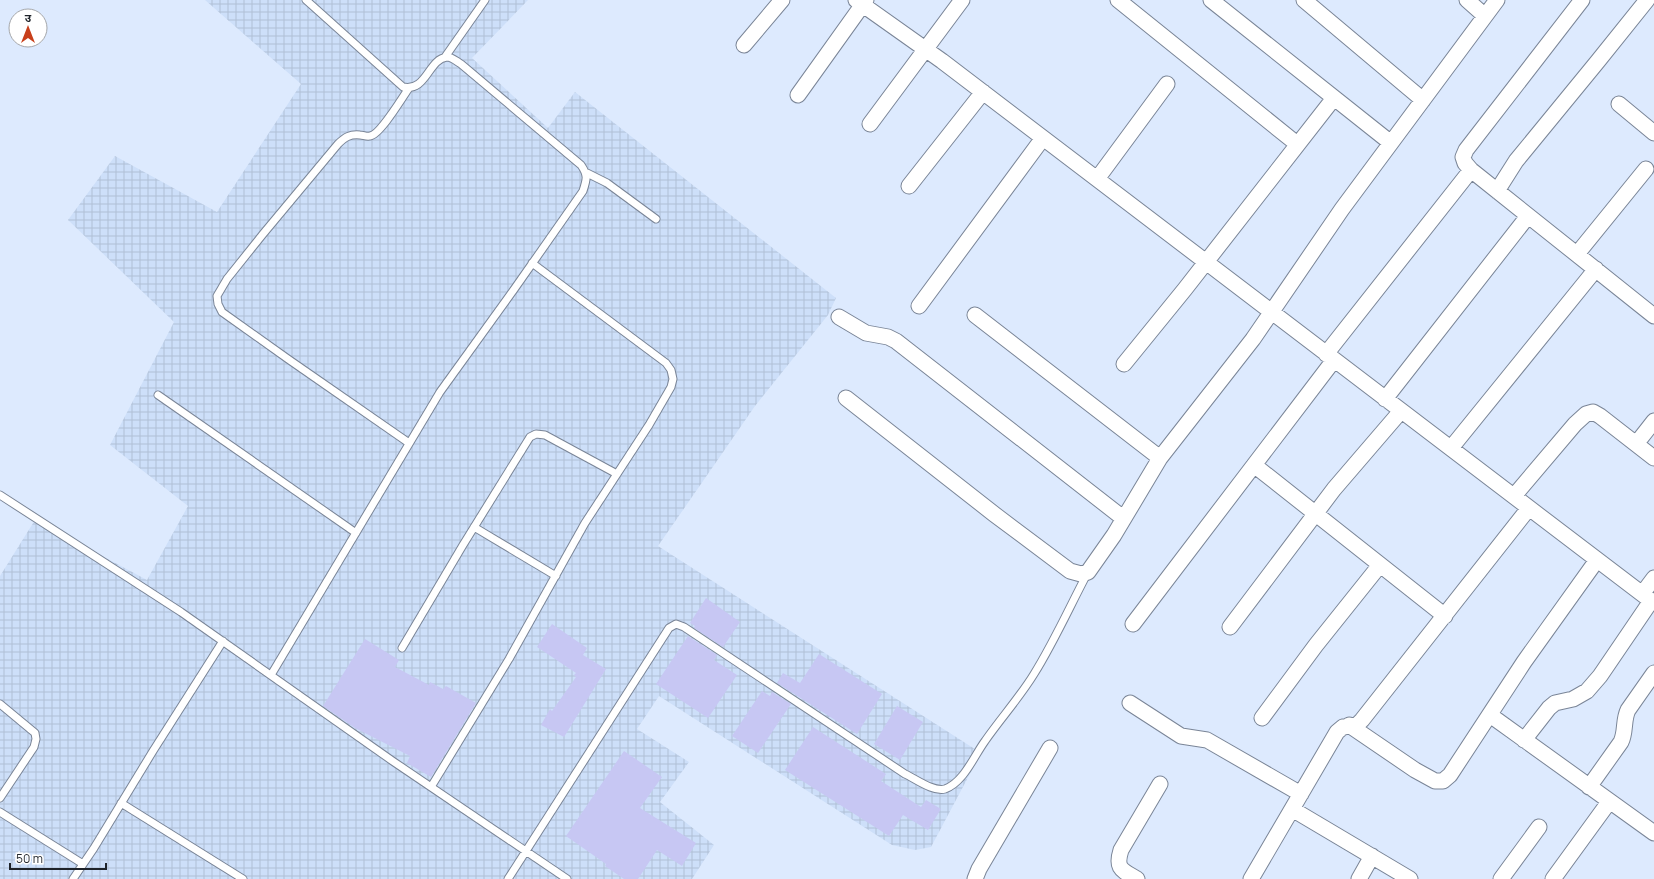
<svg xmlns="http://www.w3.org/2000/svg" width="1654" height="879" font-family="Manrope,'Noto Sans Devanagari',sans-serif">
	<defs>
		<pattern id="industrial-grid" width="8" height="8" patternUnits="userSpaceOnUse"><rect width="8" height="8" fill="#cddff9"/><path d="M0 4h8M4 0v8" fill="none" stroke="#b0bfd6"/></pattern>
	</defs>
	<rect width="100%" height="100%" fill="#ddeafe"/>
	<!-- industrial -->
	<path fill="url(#industrial-grid)" d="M205,0H528L472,58L548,128L575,92L836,298L828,315L755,406L658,546L981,753L931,847L915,850L892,845L659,696L637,729L689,762L660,802L714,845L692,879H0V576L35,520L147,580L188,506L110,445L174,322L68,220L115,156L217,212L301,84Z"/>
	<!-- building -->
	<path fill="#c7c7f3" d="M706,598L740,622L723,647L694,628L695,626L690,623Z
		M552,624L587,648L583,655L606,669L564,737L541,725L550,709L552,711L576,677L574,675L576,673L537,647Z
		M688,636L717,655L714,660L737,675L708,718L656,684Z
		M365,639L399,660L395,667L429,685L430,682L443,689L446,686L476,703L431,777L407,763L410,756L355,728L323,706Z
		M819,654L882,694L857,734L777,683L783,673L800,683Z
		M762,691L770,696L772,692L791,704L758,753L732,736Z
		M897,706L923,722L900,760L874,744Z
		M813,727L886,774L881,781L921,807L926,800L941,809L928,830L903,815L889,836L785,770Z
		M624,751L662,777L640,808L696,843L682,866L657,850L638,879H624L605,866L606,864L566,836Z"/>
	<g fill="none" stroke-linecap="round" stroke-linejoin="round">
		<defs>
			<path id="lane" d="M445,57L485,0
				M409,88C402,98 380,135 370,136C367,137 363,135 360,135C350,134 345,137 338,144L263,234L227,279L217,296L218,304L222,312L288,359L409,443
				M587,173L607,183L656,219
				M158,395L356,533
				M0,495L181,612L394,762L567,879
				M474,527L556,576
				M402,648L463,545L530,437L536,434L545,435L617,474
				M271,675L440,392L515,288L583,191C587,179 588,175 581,165L461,64C456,61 452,57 447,57C428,59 427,92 403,87L306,0
				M0,704L35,733L36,739L34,747L0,798
				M431,787L509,659L585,523L649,425L671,387L673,379L671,370L666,363L532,263
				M121,803L243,879
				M0,812L83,864
				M73,879L94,848L153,751L223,641
				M508,879L669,628L676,624L684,627L905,774C916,779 933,792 945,789C964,782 974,756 985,741C1001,718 1020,697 1034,674C1054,642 1069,608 1087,574"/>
			<path id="street" d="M856,0L942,61L1654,603
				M1118,0L1297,144
				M1211,0L1391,143
				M1304,0L1423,100
				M1467,0L1485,16
				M1582,0L1466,150L1463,157L1465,163L1471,170L1654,316
				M744,45L782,0
				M798,95L866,0
				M1619,104L1654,133
				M870,124L962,0
				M1097,179L1167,84
				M909,186L983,92
				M1497,191L1516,161L1598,61L1647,0
				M1577,254L1646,169
				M919,306L1043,138
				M975,315L1160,458
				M839,317L866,333L888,337L896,341L1123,518
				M1326,354L1471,170
				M1124,364L1185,289L1334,98
				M846,398L994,514L1070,571L1081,574L1088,572L1114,535L1160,458L1253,339L1342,209L1497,0
				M1385,399L1528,216
				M1636,444L1654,421
				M1451,448L1596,269
				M1254,465L1445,616
				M1514,496L1575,424L1586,414L1593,412L1600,416L1654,458
				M1642,594L1654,578
				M1133,624L1334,360
				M1230,627L1334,489L1401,411
				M1130,703L1181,736L1207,740L1301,794
				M1490,715L1654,833
				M1262,718L1316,645L1380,565
				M1349,725L1415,770L1435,781H1443L1450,775L1524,662L1597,560
				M1524,740L1549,708L1555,703L1573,699L1587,691L1600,676L1651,601
				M1589,787L1621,742C1626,732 1623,720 1628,710L1654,673
				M1292,809L1410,879
				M975,879L979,869L1050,748
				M1137,879C1122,870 1115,869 1121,850L1160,784
				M1251,879L1337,732L1343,727L1357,725L1362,720L1529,508
				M1359,879L1372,856
				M1501,879L1539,827
				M1553,879L1609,802"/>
		</defs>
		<!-- lane casing -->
		<use href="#lane" stroke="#7a8597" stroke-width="9"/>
		<!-- street casing -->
		<use href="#street" stroke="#7a8597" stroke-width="17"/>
		<!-- lane -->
		<use href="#lane" stroke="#fff" stroke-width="7"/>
		<!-- street -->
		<use href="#street" stroke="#fff" stroke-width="15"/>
	</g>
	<!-- north arrow -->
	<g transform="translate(28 28)"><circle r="19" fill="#ffffff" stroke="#a5a7aa"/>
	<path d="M0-3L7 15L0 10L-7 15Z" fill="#c83f1b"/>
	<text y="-6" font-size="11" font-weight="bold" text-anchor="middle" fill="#1e232a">उ</text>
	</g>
	<!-- scale -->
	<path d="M10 863v6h96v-6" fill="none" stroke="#1e232a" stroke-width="2"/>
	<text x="16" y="863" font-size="12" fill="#1e232a" stroke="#ffffff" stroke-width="3" paint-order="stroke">50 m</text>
</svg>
